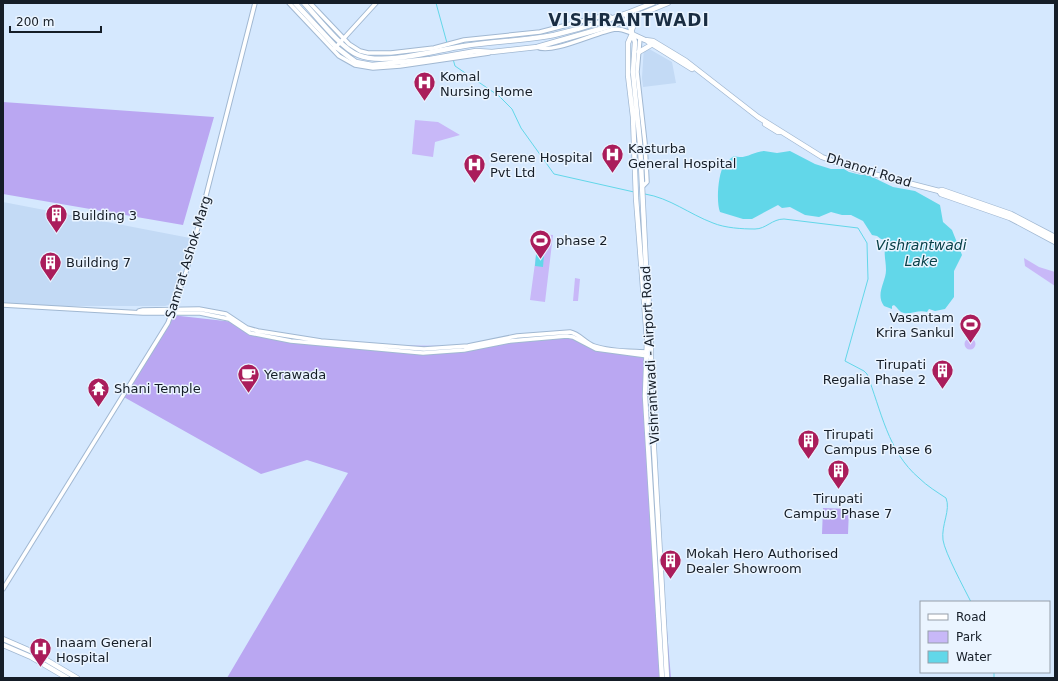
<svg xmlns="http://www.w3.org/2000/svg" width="1058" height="681" font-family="'DejaVu Sans',sans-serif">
	<rect width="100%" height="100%" fill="#d5e8fe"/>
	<!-- built -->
	<path fill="#c3daf5" d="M644,46L672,62L676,83L643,87L642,78Z
		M3,202L190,238L171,304L165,306H24L3,303Z"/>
	<!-- green -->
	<path fill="#c8b8f8" d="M415,120L438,122L460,135L435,142L433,157L412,154Z
		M539,234L553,235L545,302L530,300Z
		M1024,258L1039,267L1055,272V286L1025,266Z
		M575,278L580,279L578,301H573Z
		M964.5 344a5.5 5.5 0 1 1 11 0a5.5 5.5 0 1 1-11 0Z"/>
	<!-- forest -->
	<path fill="#baa7f2" d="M3,102L214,117L183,225L3,194Z
		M171,315L243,323L248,327V330L278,339L289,338L321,345L469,346L570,332L588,345L644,356L671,678H227L348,473L307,460L261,474L122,396Z
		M823,508L849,509L848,534H822Z"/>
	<!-- water -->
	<path fill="#62d7e9" d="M764,151L777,153L790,151L815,164L831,169H844L849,172L861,175H868L893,187L915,191L940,205L943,222L952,230L962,255L954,271V297L945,309L935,311L929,309L927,312C918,309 909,316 901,312C898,310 897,307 894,305L892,306V309L884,306C875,294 886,282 886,270C886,258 882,252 888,240L881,239L877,236L872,235L863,221L851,215H842L831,212L819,217L805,215L790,207L782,208L778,205L752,219H743L720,212C716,202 718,174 724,165C727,161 730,159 734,156C744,160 753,152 764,151Z
		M536,254L544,255L543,267L535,266Z"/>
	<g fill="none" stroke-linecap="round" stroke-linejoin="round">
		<!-- stream -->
		<path stroke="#62d7e9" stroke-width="1" d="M436,3L447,43
			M453,59L455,66L499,96L512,109L521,128L554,174L634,192
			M645,194C670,198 689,214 713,223C725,228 742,229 755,229C766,229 772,219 784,219L858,228L867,243L868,279L845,361L864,371L867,374C881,410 888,452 919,478C927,486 937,492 946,498C951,510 941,525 943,540C945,553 964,588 971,602
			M994,672V678"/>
		<defs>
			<path id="minor" d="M289,3L339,56L355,65L373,68L400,66L489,53
				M310,3L349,44L360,51L368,53H391L434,48L464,40L540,32L606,15L613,18
				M640,38L637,72L645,143L647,182L642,187
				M537,47C552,55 598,31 616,29C622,29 626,31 631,33
				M335,48L376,3
				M3,305L143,313H200L229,319L250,333L291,341L423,353L464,350L510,341L567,336L573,337L596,349L648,356
				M139,311L143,310L199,309L226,314L247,328L258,331L321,341L424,349L468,346L517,336L570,332C580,334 585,343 594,346C611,352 631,351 648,352
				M3,589L168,323L186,272L199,223L255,3"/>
			<path id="major" d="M295,3L336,47L349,57L356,62L372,65L430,59L476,51L492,52L537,47L614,25L668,3
				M304,3C317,17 342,49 358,55C384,66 436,50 464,46C493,41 525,41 554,35C588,27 622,16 653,3
				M626,14L635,42L633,72L640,144L646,267L651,332V396L667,678
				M631,32L637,17
				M632,34L628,43V75L633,117L636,198L647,340L645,396L662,678
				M632,34L645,40L653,41L686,61L758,117L822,157L854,169L939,191L942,190L1011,214L1055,237
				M647,41L692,69
				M639,52L651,45
				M765,124L778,132H781
				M939,191L941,194L1010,218L1055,242
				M3,639L33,652L77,678
				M3,645L31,657L67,678"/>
		</defs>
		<!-- minor casing -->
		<use href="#minor" stroke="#a1b8d2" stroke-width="5.5"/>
		<!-- major casing -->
		<use href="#major" stroke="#a1b8d2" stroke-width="6"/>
		<!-- minor -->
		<use href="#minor" stroke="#fff" stroke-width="3.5"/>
		<!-- major -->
		<use href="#major" stroke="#fff" stroke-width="4.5"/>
	</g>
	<!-- icons -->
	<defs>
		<symbol id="hospital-pin" viewBox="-11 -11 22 30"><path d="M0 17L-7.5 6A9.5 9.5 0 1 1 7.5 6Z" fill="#aa1d5b" stroke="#eaf4ff"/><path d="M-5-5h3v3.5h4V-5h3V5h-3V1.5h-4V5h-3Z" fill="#fff"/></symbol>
		<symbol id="building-pin" viewBox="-11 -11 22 30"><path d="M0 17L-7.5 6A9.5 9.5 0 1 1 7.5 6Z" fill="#aa1d5b" stroke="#eaf4ff"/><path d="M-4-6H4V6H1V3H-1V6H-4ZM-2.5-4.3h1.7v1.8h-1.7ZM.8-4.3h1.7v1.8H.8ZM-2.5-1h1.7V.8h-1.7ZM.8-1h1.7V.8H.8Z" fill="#fff"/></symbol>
		<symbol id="stadium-pin" viewBox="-11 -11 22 30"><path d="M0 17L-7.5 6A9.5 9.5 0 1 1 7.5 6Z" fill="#aa1d5b" stroke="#eaf4ff"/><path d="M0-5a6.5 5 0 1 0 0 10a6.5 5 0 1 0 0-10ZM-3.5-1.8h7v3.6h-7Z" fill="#fff"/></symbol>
		<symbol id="cafe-pin" viewBox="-11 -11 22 30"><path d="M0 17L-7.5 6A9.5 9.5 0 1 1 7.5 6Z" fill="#aa1d5b" stroke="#eaf4ff"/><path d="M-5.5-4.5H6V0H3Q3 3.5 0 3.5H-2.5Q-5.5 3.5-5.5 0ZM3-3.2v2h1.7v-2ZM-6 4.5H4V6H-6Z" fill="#fff"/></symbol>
		<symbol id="temple-pin" viewBox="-11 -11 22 30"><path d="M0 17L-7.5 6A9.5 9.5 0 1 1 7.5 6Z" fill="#aa1d5b" stroke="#eaf4ff"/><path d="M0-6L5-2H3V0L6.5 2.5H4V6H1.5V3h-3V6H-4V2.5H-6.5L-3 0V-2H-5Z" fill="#fff"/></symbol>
	</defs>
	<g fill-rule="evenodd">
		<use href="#hospital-pin" x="412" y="70" width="25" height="34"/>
		<use href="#hospital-pin" x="600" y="142" width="25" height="34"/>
		<use href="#hospital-pin" x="462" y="152" width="25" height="34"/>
		<use href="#building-pin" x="44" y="202" width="25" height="34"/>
		<use href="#stadium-pin" x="528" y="228" width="25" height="34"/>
		<use href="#building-pin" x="38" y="250" width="25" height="34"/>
		<use href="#stadium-pin" x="958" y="312" width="25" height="34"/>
		<use href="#building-pin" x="930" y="358" width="25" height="34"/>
		<use href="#cafe-pin" x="236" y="362" width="25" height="34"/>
		<use href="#temple-pin" x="86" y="376" width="25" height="34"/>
		<use href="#building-pin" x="796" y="428" width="25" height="34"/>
		<use href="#building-pin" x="826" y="458" width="25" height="34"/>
		<use href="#building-pin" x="658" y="548" width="25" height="34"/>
		<use href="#hospital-pin" x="28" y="636" width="25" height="34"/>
	</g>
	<g text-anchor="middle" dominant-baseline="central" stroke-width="3" stroke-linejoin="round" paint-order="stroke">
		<!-- poi labels -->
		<g font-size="13" fill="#151d27" stroke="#eaf4ff" text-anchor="start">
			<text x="440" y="76">Komal<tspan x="440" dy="15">Nursing Home</tspan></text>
			<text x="628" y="148">Kasturba<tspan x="628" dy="15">General Hospital</tspan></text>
			<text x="490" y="157">Serene Hospital<tspan x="490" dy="15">Pvt Ltd</tspan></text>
			<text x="72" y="215">Building 3</text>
			<text x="556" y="240">phase 2</text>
			<text x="66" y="262">Building 7</text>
			<text x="954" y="317" text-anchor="end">Vasantam<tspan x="954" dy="15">Krira Sankul</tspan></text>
			<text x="926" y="364" text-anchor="end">Tirupati<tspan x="926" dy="15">Regalia Phase 2</tspan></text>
			<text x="264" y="374">Yerawada</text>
			<text x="114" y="388">Shani Temple</text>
			<text x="824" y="434">Tirupati<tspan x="824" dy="15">Campus Phase 6</tspan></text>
			<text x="838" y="498" text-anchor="middle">Tirupati<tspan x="838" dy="15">Campus Phase 7</tspan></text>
			<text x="686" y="553">Mokah Hero Authorised<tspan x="686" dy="15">Dealer Showroom</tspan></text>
			<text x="56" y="642">Inaam General<tspan x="56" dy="15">Hospital</tspan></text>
		</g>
		<!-- street labels -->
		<g font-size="13" fill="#151d27" stroke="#eaf4ff">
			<text transform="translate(869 170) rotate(17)">Dhanori Road</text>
			<text transform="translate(188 257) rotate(-73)">Samrat Ashok Marg</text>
			<text transform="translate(650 355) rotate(-93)">Vishrantwadi - Airport Road</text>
		</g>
		<!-- water labels -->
		<g font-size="14" font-style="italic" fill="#094149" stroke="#eaf4ff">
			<text x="921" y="245">Vishrantwadi<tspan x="921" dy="16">Lake</tspan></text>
		</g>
		<!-- district labels -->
		<g font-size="17" font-weight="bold" letter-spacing="1" fill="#1a2d42" stroke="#eaf4ff">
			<text x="629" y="20">VISHRANTWADI</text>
		</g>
	</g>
	<!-- border -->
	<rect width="1058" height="681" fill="none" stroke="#151d27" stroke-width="8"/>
	<!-- legend -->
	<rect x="920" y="601" width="130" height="72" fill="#eaf4ff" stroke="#959ea9"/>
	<rect x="928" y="614" width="20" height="6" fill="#ffffff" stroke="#959ea9"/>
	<text x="956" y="621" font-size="12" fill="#151d27">Road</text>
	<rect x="928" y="631" width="20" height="12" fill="#c8b8f8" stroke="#959ea9"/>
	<text x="956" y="641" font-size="12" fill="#151d27">Park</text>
	<rect x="928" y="651" width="20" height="12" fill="#62d7e9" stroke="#959ea9"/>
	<text x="956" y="661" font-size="12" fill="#151d27">Water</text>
	<!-- scale -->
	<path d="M10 26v6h91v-6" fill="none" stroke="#151d27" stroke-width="2"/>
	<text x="16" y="26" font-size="12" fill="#151d27" stroke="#eaf4ff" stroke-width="3" paint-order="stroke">200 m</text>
</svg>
